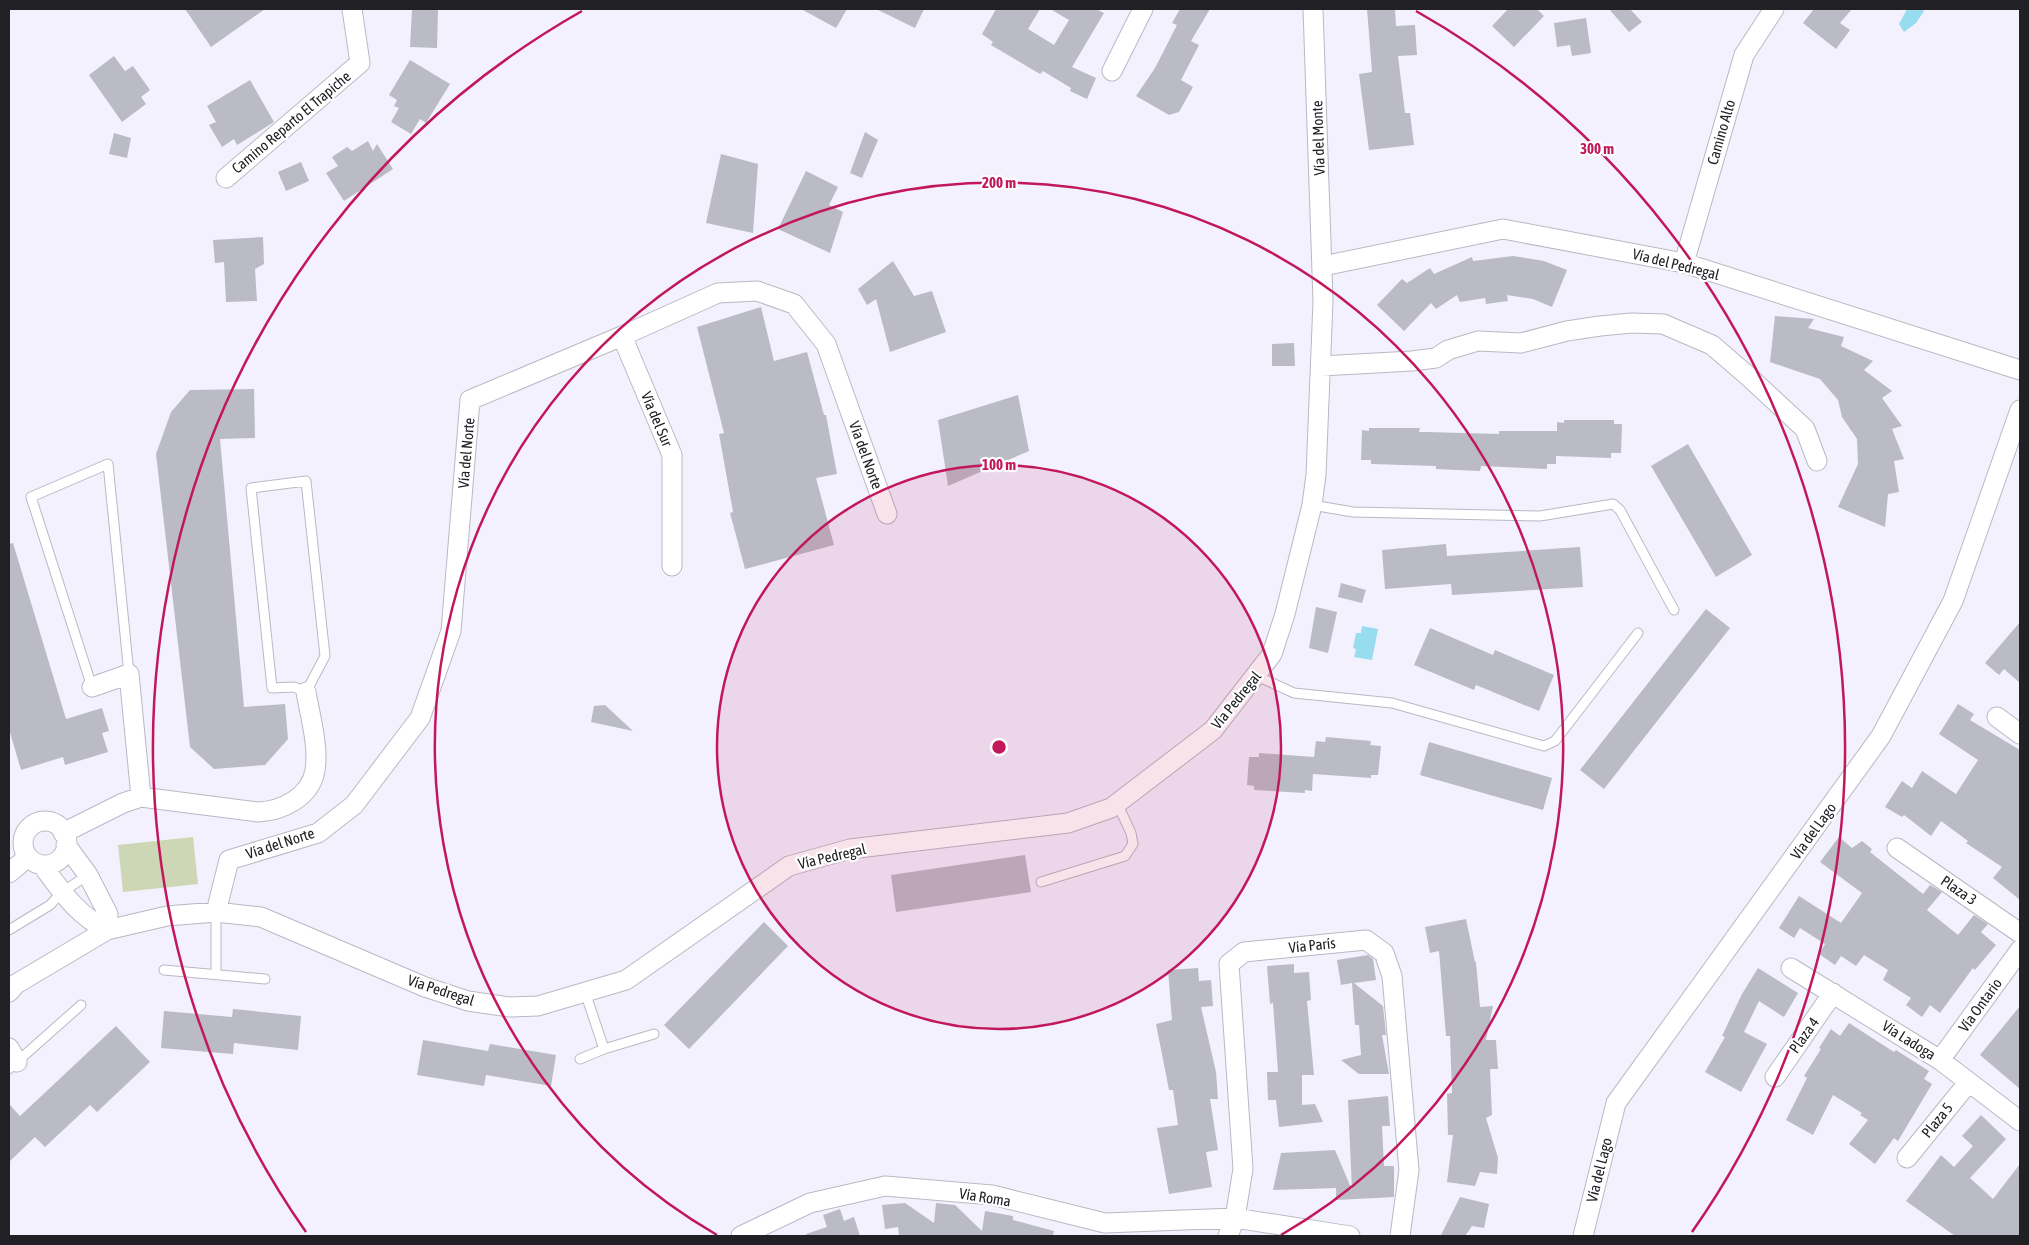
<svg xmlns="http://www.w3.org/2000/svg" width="2029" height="1245" font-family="'Asap Condensed',sans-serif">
	<rect width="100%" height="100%" fill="#f2f1fd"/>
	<!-- green -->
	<path fill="#cdd7b5" d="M193,837L198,884L123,892L118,845Z"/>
	<!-- water -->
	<path fill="#97dcef" d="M1907,9H1922L1924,11L1916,23L1904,32L1899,24Z
		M1362,626L1378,629L1372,660L1354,657L1356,649L1353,648L1356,633H1361Z"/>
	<!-- building -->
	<path fill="#bbbbc6" d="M185,9H265L211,47Z
		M412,9H438L437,48L410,47Z
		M801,9H847L836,28Z
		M876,9H924L915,28Z
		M996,9H1040L1028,29L1054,45L1069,20L1050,9H1096L1104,13L1072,67L1096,78L1087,99L1070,91L1071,88L1043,71L1040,74L991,45L993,42L982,34Z
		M1180,9H1210L1191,41L1199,45L1181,80L1193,87L1179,112L1169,115L1136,96L1155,68L1177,25L1172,23Z
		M1367,9H1395L1396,26L1415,25L1417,55L1398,56L1405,113H1410L1414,145L1369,150L1359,74L1372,72Z
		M1508,9H1537L1544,16L1514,47L1492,26Z
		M1609,9H1630L1642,22L1629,32Z
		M1814,9H1852L1840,23L1850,30L1836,49L1803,23Z
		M1586,18L1591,53L1572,56L1570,45L1557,47L1554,23Z
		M114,56L125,71L133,66L150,90L141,97L146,104L122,122L89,75Z
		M410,60L450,84L426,123L420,119L411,134L391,122L399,108L394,106L397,100L389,95Z
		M250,80L274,122L237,145L234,139L222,147L209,125L216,122L207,106Z
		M865,132L878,140L862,178L850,173Z
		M114,133L131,138L127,158L109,154Z
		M368,141L373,151L377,144L393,169L344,201L326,173L338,166L332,157L347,147L352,151Z
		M721,154L758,164L753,233L706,223Z
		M301,162L309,181L286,191L278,172Z
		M806,171L838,187L829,205L843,212L830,253L778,229Z
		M263,237L264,264L255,269L257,301L226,302L224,262L215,263L213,240Z
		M1513,256L1544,261L1567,270L1552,307L1533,299L1507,295L1508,301L1486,304L1485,298L1460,302L1457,295L1436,309L1431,303L1404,331L1377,305L1402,279L1407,283L1430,268L1434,274L1472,257L1473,261Z
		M893,261L914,296L932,291L946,332L890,352L876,299L867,305L858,289Z
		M761,307L774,361L807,352L824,415H826L837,474L816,478L834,545L745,569L730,513L733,512L719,434L724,433L697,327Z
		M1775,316L1814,319L1808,328L1844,337L1841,346L1873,361L1864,370L1892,391L1882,398L1902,426L1892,429L1904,459L1894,461L1899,492L1888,494L1885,527L1838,507L1858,464L1857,439L1842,417L1838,400L1820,379L1770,362Z
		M1294,343L1295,366H1272V344Z
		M254,389L255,438L220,439L244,707L285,704L288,739L265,765L214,769L190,747L156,454L171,412L190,390Z
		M1018,395L1029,451L948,486L938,420Z
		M1564,420H1614V424H1622L1621,453H1611V458L1556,456V464H1547V469L1481,466L1480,471L1436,469V466L1371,464V460H1361L1362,430L1369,431V428H1420L1419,432H1427L1499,434V431H1557V422L1564,423Z
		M1688,444L1752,555L1716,577L1651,466Z
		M13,543L66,719L102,708L109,731L102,733L108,752L65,765L63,757L21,770L9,729V544Z
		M1446,544L1447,556L1580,547L1583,587L1452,595L1451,584L1385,589L1382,550Z
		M1341,583L1366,590L1362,603L1338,597Z
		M1316,607L1337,612L1328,653L1309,648Z
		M1706,609L1730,628L1604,789L1580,770Z
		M2020,622V683L2004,669L1999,675L1985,663Z
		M1430,628L1493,655L1495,650L1554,675L1539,711L1476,685L1474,690L1414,665Z
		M1958,704L1974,714L1970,720L2020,750V900L1993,878L2002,867L1966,843L1968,841L1941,821L1931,836L1904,815L1902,817L1885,807L1902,781L1912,788L1922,771L1956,794L1978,760L1939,734Z
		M605,705L633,731L591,722L594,706Z
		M1326,737L1371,741L1370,745L1381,746L1378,775H1371V778L1313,774L1312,791L1305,790V793L1254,790V786L1247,785L1249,757H1259V753L1314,757L1316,741L1325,742Z
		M1429,742L1552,778L1543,810L1420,775Z
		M1839,837L1852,848L1862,841L1872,849L1870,852L1923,894L1930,885L1942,892L1927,910L1958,935L1974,915L1988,924L1981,932L1996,945L1975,970L1973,968L1940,1013L1930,1005L1922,1017L1906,1005L1911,998L1883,980L1888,970L1864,955L1856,966L1841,956L1835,965L1819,954L1825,944L1800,928L1794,938L1779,928L1799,896L1841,923L1862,893L1820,862Z
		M1025,855L1031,892L896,912L891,875Z
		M1466,919L1475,962H1476L1480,1007L1493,1006L1486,1040H1496L1498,1069H1490L1492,1115L1486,1118L1498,1158L1497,1174L1480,1172L1475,1186L1447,1182L1453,1135H1448L1447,1094L1452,1093L1450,1036H1446L1439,951L1430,953L1425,927Z
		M764,922L788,946L689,1049L664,1025Z
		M1368,955L1373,959L1376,980L1354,983L1383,1006L1386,1035H1382L1389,1074H1359L1341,1060L1361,1055L1359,1025H1355L1352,983L1341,985L1337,960Z
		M1294,964V973L1309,972L1311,1000L1307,1001L1314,1075H1302V1105L1315,1104L1323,1122L1279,1127L1276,1100H1268L1267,1072H1278L1273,1003L1270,1004L1267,966Z
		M1198,968L1199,981L1211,980L1213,1006L1201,1007L1216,1072L1218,1099H1210L1218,1150L1206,1152L1212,1187L1169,1194L1157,1128L1178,1125L1173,1090H1169L1156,1024L1172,1020L1168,970Z
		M1758,968L1798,993L1784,1017L1759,1001L1744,1032L1767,1044L1741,1092L1705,1072L1725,1037L1722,1036L1742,994Z
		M2020,1006V1089L1980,1055Z
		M233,1009L301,1016L298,1050L234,1043L233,1054L161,1048L164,1011L232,1017Z
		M1849,1023L1894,1052L1896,1050L1929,1071L1924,1079L1932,1084L1898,1141L1894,1138L1875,1164L1849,1144L1868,1120L1860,1115L1862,1113L1833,1095L1813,1135L1786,1120L1807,1078L1804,1076L1821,1049L1819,1048L1831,1029L1840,1036Z
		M116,1026L150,1062L97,1112L90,1105L45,1147L35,1137L9,1162V1104L20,1116Z
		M423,1040L488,1051L490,1044L556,1055L551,1086L486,1075L484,1086L417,1075Z
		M1388,1096L1390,1126H1382L1384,1166H1394V1197L1336,1200V1188L1273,1190L1281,1153L1335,1150L1352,1190L1348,1100Z
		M1981,1115L2006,1139L1970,1178L1993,1199L2020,1164V1236H1955L1906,1201L1941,1155L1954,1167L1973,1146L1962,1136Z
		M1460,1197L1489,1204L1484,1228L1472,1226L1465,1236L1441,1235Z
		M905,1203L934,1223L936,1203L955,1205L982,1231L985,1211L1013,1216V1220L1054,1231L1053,1236H899L898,1227L885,1229L882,1205Z
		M840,1209L844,1221L854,1217L860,1236H806V1234L827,1227L823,1215Z"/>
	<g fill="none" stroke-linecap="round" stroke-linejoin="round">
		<defs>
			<path id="service" d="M306,481L325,656L306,692L294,687L272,688L251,488Z
				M1312,505L1353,512L1540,516L1613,504L1620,510L1674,610
				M1257,676L1294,693L1392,703L1544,746L1555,741L1638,633
				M92,687L31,497L108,464L129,674
				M1041,882L1125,856L1133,844L1131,833L1117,803
				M216,912V974
				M9,930L50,905L62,892L88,875
				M164,970L265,979
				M585,992L604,1049
				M580,1059L604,1049L654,1034
				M9,1069L81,1005"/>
			<path id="minor" d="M1112,71L1143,9
				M226,178L360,63L352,9
				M1684,263L1744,55L1774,9
				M1323,266L1503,229L1684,263L2020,370
				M622,336L672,455V566
				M1321,366L1412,361L1436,358L1448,350L1478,341L1521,343L1567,331L1600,326L1632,323L1663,324L1712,345L1748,376L1805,429L1817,461
				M92,687L129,674L141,797
				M1997,717L2020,734
				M23 843a22 22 0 1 1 44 0a22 22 0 1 1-44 0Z
				M63,833L123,803L141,797L258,812C282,811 311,797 315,770C319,747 310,715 306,692
				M1897,848L2020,933
				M42,865C62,892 77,915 107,930L108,914L88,875L66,845
				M9,873L28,857
				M216,912L229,860L318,833L354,805L420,718L451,631L470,400L622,336L718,293L757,291L794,304L826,344L887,514
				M1791,968L1940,1060L2020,1121
				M9,992L16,984L107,930L167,916L216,912L261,917L425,987L468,1001L510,1007L538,1006L626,980L789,866L850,849L1068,823L1111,808L1213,730L1272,654L1285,614L1312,505L1316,475L1323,301L1313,9
				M9,1048L17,1062
				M1940,1060L2020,950
				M1775,1077L1833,993
				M1907,1158L1968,1083
				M741,1236L810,1203L885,1186L992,1195L1105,1223L1235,1218L1350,1236
				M1228,1236L1235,1218L1243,1169L1229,964L1244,952L1366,940L1384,953L1392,976L1409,1170L1400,1236
				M1583,1236L1616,1103L1881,736L1953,601L2020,410"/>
		</defs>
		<!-- service casing -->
		<use href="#service" stroke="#b9b9c4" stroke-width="11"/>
		<!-- minor casing -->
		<use href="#minor" stroke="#b9b9c4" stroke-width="21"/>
		<!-- service -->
		<use href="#service" stroke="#fff" stroke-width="9"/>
		<!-- minor -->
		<use href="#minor" stroke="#fff" stroke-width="19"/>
	</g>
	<!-- distance rings -->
	<circle cx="999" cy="747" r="282" fill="#c2185b" fill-opacity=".12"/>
	<g fill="none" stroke="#c2185b" stroke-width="2.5">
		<circle cx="999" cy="747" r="282"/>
		<path d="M717 1235A564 564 0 1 1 1281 1235"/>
		<path d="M306 1232A846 846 0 0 1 582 11M1416 11A846 846 0 0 1 1692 1232"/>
	</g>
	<g text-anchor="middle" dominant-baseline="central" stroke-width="4.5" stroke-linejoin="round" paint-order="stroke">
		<!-- street labels -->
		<g font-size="15" fill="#212125" stroke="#fff">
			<text transform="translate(291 122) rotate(-40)">Camino Reparto El Trapiche</text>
			<text transform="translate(1721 132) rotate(-74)">Camino Alto</text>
			<text transform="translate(1318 138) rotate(-92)">Vía del Monte</text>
			<text transform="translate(1676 264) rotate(14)">Vía del Pedregal</text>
			<text transform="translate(657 419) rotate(67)">Vía del Sur</text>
			<text transform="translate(466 453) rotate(-85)">Vía del Norte</text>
			<text transform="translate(866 455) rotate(70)">Vía del Norte</text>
			<text transform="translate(1236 700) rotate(-51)">Vía Pedregal</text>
			<text transform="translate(1813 831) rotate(-54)">Vía del Lago</text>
			<text transform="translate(280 843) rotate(-18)">Vía del Norte</text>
			<text transform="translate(832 856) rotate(-13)">Vía Pedregal</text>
			<text transform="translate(1959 890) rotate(34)">Plaza 3</text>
			<text transform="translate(1312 945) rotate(-6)">Vía París</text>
			<text transform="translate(441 990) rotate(18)">Vía Pedregal</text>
			<text transform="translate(1980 1005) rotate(-54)">Vía Ontario</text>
			<text transform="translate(1804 1035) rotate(-55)">Plaza 4</text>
			<text transform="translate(1909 1040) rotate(32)">Vía Ladoga</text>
			<text transform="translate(1937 1120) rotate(-51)">Plaza 5</text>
			<text transform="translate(1599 1170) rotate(-76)">Vía del Lago</text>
			<text transform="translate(985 1197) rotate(9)">Vía Roma</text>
		</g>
	</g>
	<circle cx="999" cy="747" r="8" fill="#c2185b" stroke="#fff" stroke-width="2.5"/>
	<g font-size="15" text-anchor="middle" font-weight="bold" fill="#c2185b" stroke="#fff" stroke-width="4.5" stroke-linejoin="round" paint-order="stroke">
		<text x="1597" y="154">300 m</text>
		<text x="999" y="188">200 m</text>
		<text x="999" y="470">100 m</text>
	</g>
	<!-- border -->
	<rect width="2029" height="1245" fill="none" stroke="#212125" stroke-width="20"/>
</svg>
